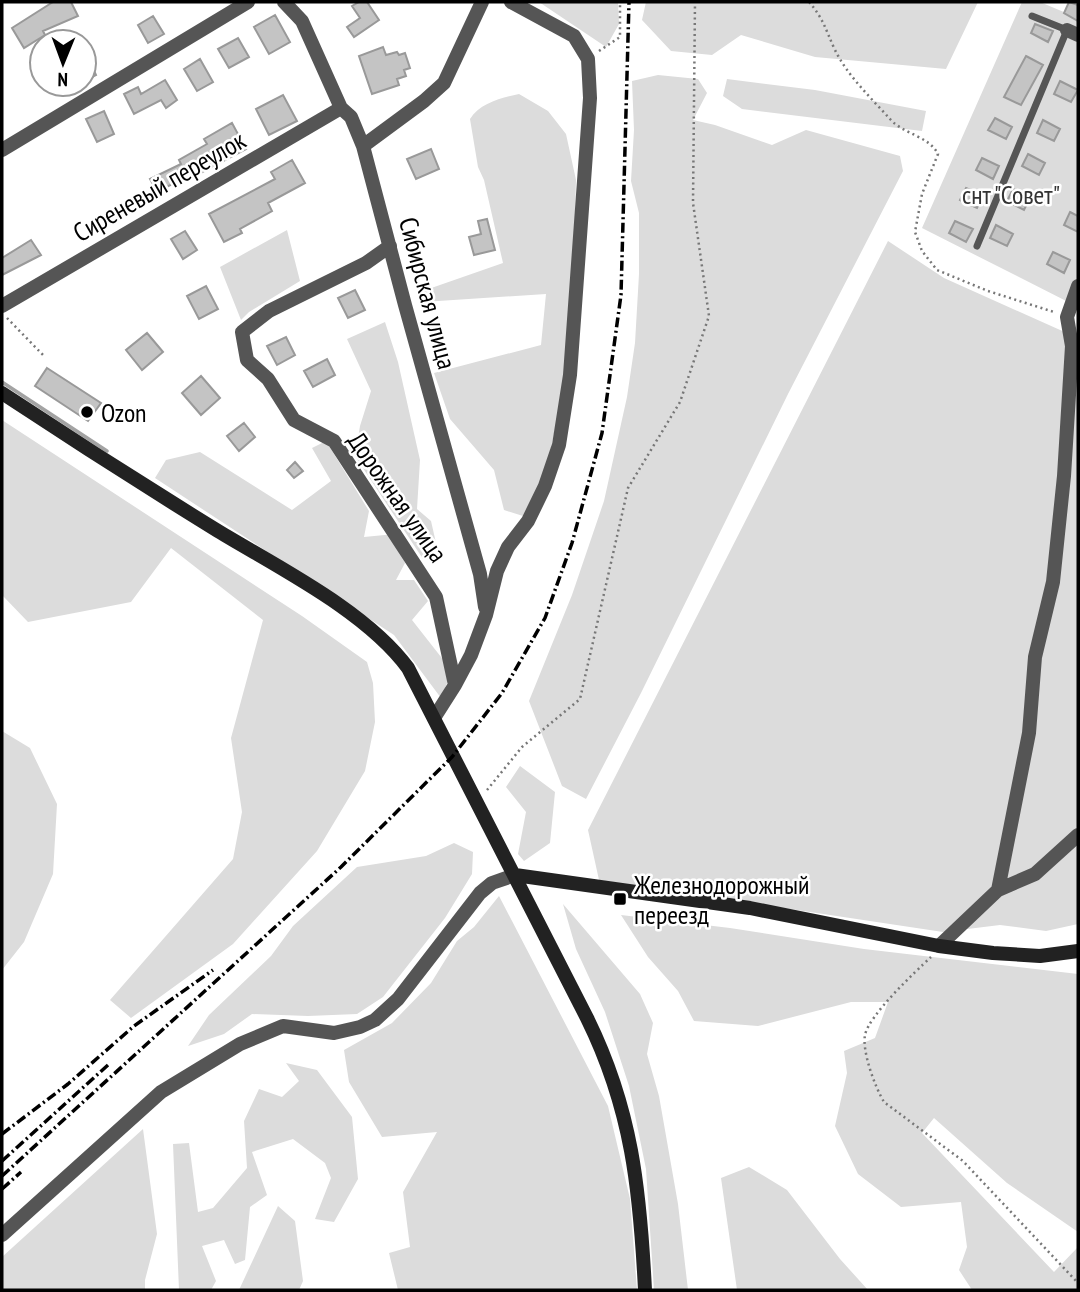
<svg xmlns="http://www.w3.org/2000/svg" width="1080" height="1292" font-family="'PT Sans Narrow',sans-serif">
	<rect width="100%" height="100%" fill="#fff"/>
	<!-- green -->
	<path fill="#dcdcdc" d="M539,2H618L619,24L606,47Z
		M646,2H978L946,69L815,57L741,35L712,55L671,51L642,20Z
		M1022,2H1040L1078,18V307L922,228Z
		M658,75L698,79L707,93L693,120L715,125L772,145L806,130L900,156L903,171L788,394L641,693L586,799L562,786L529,701L572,595L604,501L627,397L635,343L639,274V213L631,181L634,130L632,81Z
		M727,79L815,90L926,111L922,131L742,109L723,96Z
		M519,94L548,111L566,134L576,180L574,256L563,392L546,471L523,516L504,510L494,470L450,419L434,373L541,345L546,294L423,302L417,293L503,263L484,180L478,167L470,119C480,103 501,98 519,94Z
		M287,230L300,281L249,312L241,320L220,267Z
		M888,241L944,278L1078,338V924L1046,931L1000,925L943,932L599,880L588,830Z
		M385,322L398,362L420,460L417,509L431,521L439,556L423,559L355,456L360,426L371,391L347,339Z
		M2,420L302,616L367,662L373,683L375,722L365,771L317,851L233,944L131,1018L110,1000L233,859L242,812L231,738L263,620L171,548L131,602L28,622L2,595Z
		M326,441L369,511L364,537L395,534L405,563L396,580H414L428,601L412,620L452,671L441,698L394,635L155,478L166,460L200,452L292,510L331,481L312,448Z
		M2,731L30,748L57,804L53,874L24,942L2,970Z
		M520,766L555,792L550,843L524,861L518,854L526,812L506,787Z
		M454,843L473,852L472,874L445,918L383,997L357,1014L308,1016L252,1014L224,1034L188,1046L209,1015L271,956L293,926L357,867L426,856Z
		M499,896L608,1106L630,1199L637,1290H398L389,1253L410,1247L403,1192L437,1132L382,1137L349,1082L344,1050L392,1023L431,983L457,941L474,927Z
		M563,904L640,994L653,1023L647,1054L659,1096L678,1204L688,1290H654L646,1169L629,1086L605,1012L576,949Z
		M621,915L730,928L864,949L1078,974V1232L1007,1183L934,1118L922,1133L1054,1272L1078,1247V1290H972L959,1270L967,1247L961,1202L901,1207L858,1174L835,1126L847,1073L844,1051L875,1038L888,1002H851L758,1026L694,1021L678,991L648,957Z
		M286,1063L317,1070L352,1117L358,1179L334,1222L315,1219L331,1178L325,1163L293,1139L252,1152L267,1195L250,1207L245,1260L235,1264L224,1240L202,1246L216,1281L211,1290H179L173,1144L189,1143L198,1212L213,1208L247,1168L244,1121L259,1089L282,1097L299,1081Z
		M143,1129L157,1234L145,1280V1290H2V1257Z
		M749,1167L787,1190L840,1259L868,1290H737L721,1178Z
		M278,1206L295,1221L303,1281L299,1290H239Z"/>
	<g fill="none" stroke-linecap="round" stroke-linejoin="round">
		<!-- stream -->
		<path stroke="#a3a3a3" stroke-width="3.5" d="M2,382L107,451"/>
	</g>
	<!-- building -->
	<path fill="#c4c4c4" stroke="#999" stroke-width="2" d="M53,2H71L78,16L43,31L45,35L24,48L12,28Z
		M359,2H367L379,20L354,37L347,27L360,18L352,6Z
		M1069,2L1078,5V21L1064,13Z
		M275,15L290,42L269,54L254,27Z
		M153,16L164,34L148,43L138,25Z
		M1035,24L1053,31L1048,42L1031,33Z
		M238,38L249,57L229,68L218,49Z
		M383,47L386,55L397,52L399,55L405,53L410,68L404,70L406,76L397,79L399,85L372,94L359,56Z
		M84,48L96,75L84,81Z
		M1026,56L1043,65L1021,105L1004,97Z
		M200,59L213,82L197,91L184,69Z
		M165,80L177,100L166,108L161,100L134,114L124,94L138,87L141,94Z
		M1060,81L1078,90L1071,102L1054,94Z
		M283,95L297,121L269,135L256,109Z
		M104,111L114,134L97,142L86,119Z
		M995,118L1012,127L1006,139L988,130Z
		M1043,120L1060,129L1054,141L1037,133Z
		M232,123L246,149L189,179L188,176L157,192L150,179L181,164L179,160L207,144L204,139Z
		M431,149L439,169L416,179L407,159Z
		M1028,154L1045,163L1039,175L1022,166Z
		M982,158L999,166L993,179L976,170Z
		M292,160L305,183L268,203L272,211L240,229L242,233L224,242L209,214L275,179L271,172Z
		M966,188L983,196L977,208L960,200Z
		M1013,189L1030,198L1024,210L1007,201Z
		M1070,212L1078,216V232L1064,225Z
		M487,219L495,250L474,255L469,237L481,234L478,221Z
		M955,221L973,229L966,242L949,233Z
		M996,225L1013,234L1007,246L990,238Z
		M185,231L197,250L183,259L171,239Z
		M31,240L41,255L2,275V258Z
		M1053,252L1070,260L1064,273L1047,264Z
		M206,286L218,309L199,319L187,296Z
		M355,290L365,310L348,318L338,298Z
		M147,333L163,352L142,370L126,350Z
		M286,337L295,355L277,365L267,346Z
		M327,359L335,375L313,387L304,371Z
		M47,368L101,403L88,421L35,386Z
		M201,376L220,398L201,415L182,393Z
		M244,423L255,437L239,451L227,436Z
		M295,462L303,471L294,478L287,470Z"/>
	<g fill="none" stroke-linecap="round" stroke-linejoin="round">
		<!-- path -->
		<path stroke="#777" stroke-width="2.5" stroke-dasharray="2 3.5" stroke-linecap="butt" d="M809,2C824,19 826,31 835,50C847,75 871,98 890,119C903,134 929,136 938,154L922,194L915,232L922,251L937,270L988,291L1054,312
			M599,51L620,37V2
			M7,318L44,356
			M487,790L522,747L580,699L628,488L680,402L709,316L693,203L695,2
			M931,957C915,972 869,1015 865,1035C862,1052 875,1087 884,1102L963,1161L1078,1283"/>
		<!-- lane -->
		<path stroke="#555" stroke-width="7" d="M977,246L1067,30L1032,16"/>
		<!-- street -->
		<path stroke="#555" stroke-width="14" d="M284,2L302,21L341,108L351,117L363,146L405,305L480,574L485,607
			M1067,30L1078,35
			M363,146L424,101L444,83L482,2
			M2,150L248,2
			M390,246L366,263L269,311L242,332L247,360L268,379L294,420L334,441L436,597L455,685
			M2,306L341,108
			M434,718L455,685L471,655L486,615L497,571L508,547L528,521L545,486L559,445L570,375L590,98L588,59L574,36L511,2
			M998,890L1029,733L1035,657L1053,582L1064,476L1072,346L1067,317L1078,286
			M939,946L998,890L1035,874L1078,835
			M2,1235L161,1092L240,1044L283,1026L334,1033L360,1027L375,1020L398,999L480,893L492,883L515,875"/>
		<!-- secondary -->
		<path stroke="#222" stroke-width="14" d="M2,393C73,440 145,486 218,531C279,568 366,611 408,668L587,1018C632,1109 640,1190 645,1290
			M515,875L750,908L939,946L993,953L1040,956L1078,951"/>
		<!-- rail -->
		<path stroke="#000" stroke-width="3.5" stroke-dasharray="10 3.5 2 3.5" stroke-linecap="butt" d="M2,1134L68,1084L134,1026L213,970
			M2,1161L108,1065
			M2,1176L341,867L452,757L502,693L545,618L572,543L602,433L621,295L629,2
			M2,1189L21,1172"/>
	</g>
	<!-- markers -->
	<g fill="#000" stroke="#fff" stroke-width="2.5">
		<circle cx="87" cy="412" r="7"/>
		<rect x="613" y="892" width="14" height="14" rx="3.5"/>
	</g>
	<g text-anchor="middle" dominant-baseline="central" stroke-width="5" stroke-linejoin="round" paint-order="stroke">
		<!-- street labels -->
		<g font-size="26" fill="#000" stroke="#fff">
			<text transform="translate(159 186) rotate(-30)">Сиреневый переулок</text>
			<text transform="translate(428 293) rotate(75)">Сибирская улица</text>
			<text transform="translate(398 497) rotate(55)">Дорожная улица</text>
		</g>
		<!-- park labels -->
		<g font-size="26" fill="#333" stroke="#fff">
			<text x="1011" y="194">снт "Совет"</text>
		</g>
		<!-- poi labels -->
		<g font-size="26" fill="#000" stroke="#fff" text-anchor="start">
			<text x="101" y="412">Ozon</text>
			<text x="634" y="884">Железнодорожный<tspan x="634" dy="30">переезд</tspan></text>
		</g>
	</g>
	<!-- border -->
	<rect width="1080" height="1292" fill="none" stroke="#000000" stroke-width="7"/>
	<!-- north arrow -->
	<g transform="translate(63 63) rotate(181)"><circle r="33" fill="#ffffff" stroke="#999999" stroke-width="2"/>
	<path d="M0-5L12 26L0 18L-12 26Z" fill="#000000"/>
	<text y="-10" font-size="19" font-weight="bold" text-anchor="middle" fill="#000000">N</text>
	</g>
</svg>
